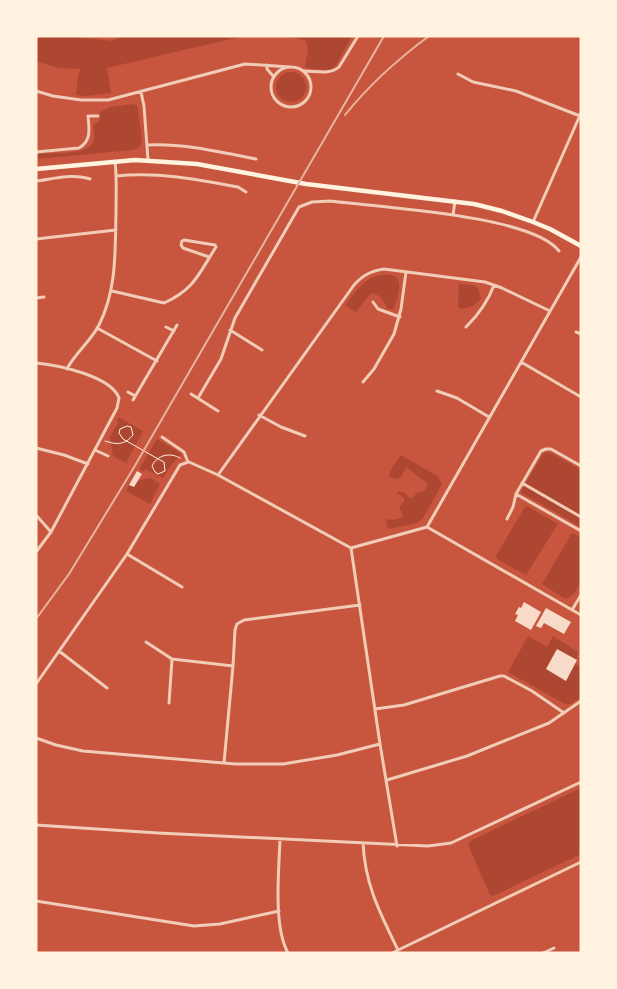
<svg xmlns="http://www.w3.org/2000/svg" width="617" height="989" font-family="Lora,serif">
	<rect width="100%" height="100%" fill="#c8553d"/>
	<!-- green -->
	<path fill="#ae4732" d="M36,36H69L112,41L122,36H244L107,68L111,93L86,96L76,95L78,76L81,69L58,68L36,61Z
		M288,36H352L336,65L332,68L329,70L305,68L308,49L306,41Z
		M276 87a15 15 0 1 1 30 0a15 15 0 1 1-30 0Z
		M133,104L137,106L138,109L142,140L140,147L133,150L36,159V154C49,153 82,155 91,145C96,141 94,131 93,126L100,120V112L110,107Z
		M380,275C384,275 392,274 396,277C403,284 397,302 393,309H387C385,301 380,294 371,293L356,312L345,305C355,292 363,279 380,275Z
		M459,284L474,285L478,288L481,299L473,306L461,309L458,307Z
		M118,417L143,431L126,463L113,456L110,437L118,423L117,419Z
		M157,439L182,454L172,464L163,478L145,469L144,472L139,469Z
		M546,452L553,454L581,470V527L522,493L521,491L543,454Z
		M401,455L437,476L442,484L423,518L417,523L389,529L387,526L386,522L388,519L393,520L402,518L403,515L399,508L404,501V498L397,493L399,491L405,493L411,499L417,493L425,491L428,484L406,467L401,477L397,479L389,477L390,471Z
		M150,478L160,484L150,504L126,491L129,485L134,487L138,481Z
		M527,506L558,524L526,575L498,560L496,556L524,508Z
		M572,533L581,537C581,557 588,592 565,599L542,584Z
		M528,636L547,647L553,636L578,652L575,664L581,667V697L570,704H565L508,672Z
		M581,788V854L493,896L490,895L468,845L470,841Z"/>
	<!-- building -->
	<path fill="#f7dbc8" d="M137,471L142,474L134,487L129,485Z
		M524,602L541,612L531,630L515,621L518,615L515,614L519,607L521,608Z
		M546,608L571,622L564,634L544,623L541,628L536,626Z
		M557,649L577,660L566,681L546,669Z"/>
	<g fill="none" stroke-linecap="round" stroke-linejoin="round">
		<!-- path -->
		<path stroke="#fff3e0" stroke-width="1" d="M105,441C117,445 125,445 133,435L131,427L127,426L120,429L119,433L123,439L160,460L164,462L165,471L158,474L155,472L152,466C157,455 170,452 180,458"/>
		<!-- minor -->
		<path stroke="#f1ccb7" stroke-width="3" d="M267,65V69L274,77
			M271 87a20 20 0 1 1 40 0a20 20 0 1 1-40 0Z
			M304,71C316,71 330,75 339,67L358,36
			M458,74L473,82L516,91L580,116
			M36,91L53,96L81,100H108L245,64L290,67
			M141,92L144,106L148,160
			M147,145C184,143 220,152 256,159
			M36,152L79,148C92,140 89,129 88,116H98
			M116,176C159,172 196,179 238,187L246,192
			M36,181C53,179 74,173 90,179
			M453,215L455,201
			M533,222L581,113
			M36,239L116,230
			M112,291L164,303C195,289 199,273 216,247L215,245L184,240L182,241L181,245L183,248L209,257
			M36,298L44,297
			M373,302L378,309L400,317
			M166,327L174,331
			M466,327C479,314 488,302 494,285
			M97,328L157,361
			M230,330L262,350
			M576,332L581,334
			M521,362L581,397
			M36,363C58,365 111,376 119,398L117,408L51,532L36,552
			M67,369C75,353 91,341 99,325C117,289 115,251 116,212C116,195 117,178 115,161
			M363,382L374,369L394,334L401,309L406,272
			M437,391L457,398L489,417
			M128,392L135,396
			M191,394L218,411
			M198,398L221,359L235,318L299,207L312,202L330,201C377,207 532,215 559,251
			M133,400L177,325
			M259,415L281,427L305,436
			M162,437L184,452L188,462
			M36,448L64,455L88,464
			M95,450L108,456
			M189,462L218,475L351,548
			M218,475L354,285C363,275 371,271 384,269L485,282L502,288L550,311
			M522,483L581,517
			M516,494L581,531
			M36,515L51,532
			M507,519L513,507L516,494L541,451L546,449H551L581,466
			M427,527L581,615
			M351,548L427,527L581,257
			M351,548L380,744L397,846
			M127,554L182,587
			M572,610L581,595
			M146,642L172,659
			M59,651L107,688
			M36,684L127,554L180,465L188,462
			M169,703L172,659L233,666
			M375,709L404,705L500,676H504L532,691L564,713
			M36,738L56,745L83,751L235,764H283L337,755L380,744
			M224,763L233,666L235,630L237,624L244,620L360,605
			M387,780L467,756L549,723L581,701
			M36,825L158,833L428,846L451,843L581,782
			M280,839C279,870 273,926 288,953
			M363,843C365,885 380,913 398,950
			M36,901L194,926L220,924L279,911
			M392,953L581,862
			M543,953L554,948"/>
		<!-- secondary -->
		<path stroke="#fff3e0" stroke-width="4.5" d="M36,169L135,160L197,164L306,184L474,204L502,211L533,222L550,229L581,246"/>
		<!-- rail -->
		<path stroke="#e9b49f" stroke-width="2" d="M345,115C369,85 398,59 429,36
			M36,619L69,574L133,469L384,36"/>
	</g>
	<!-- border -->
	<rect width="617" height="989" fill="none" stroke="#fff3e0" stroke-width="75"/>
</svg>
